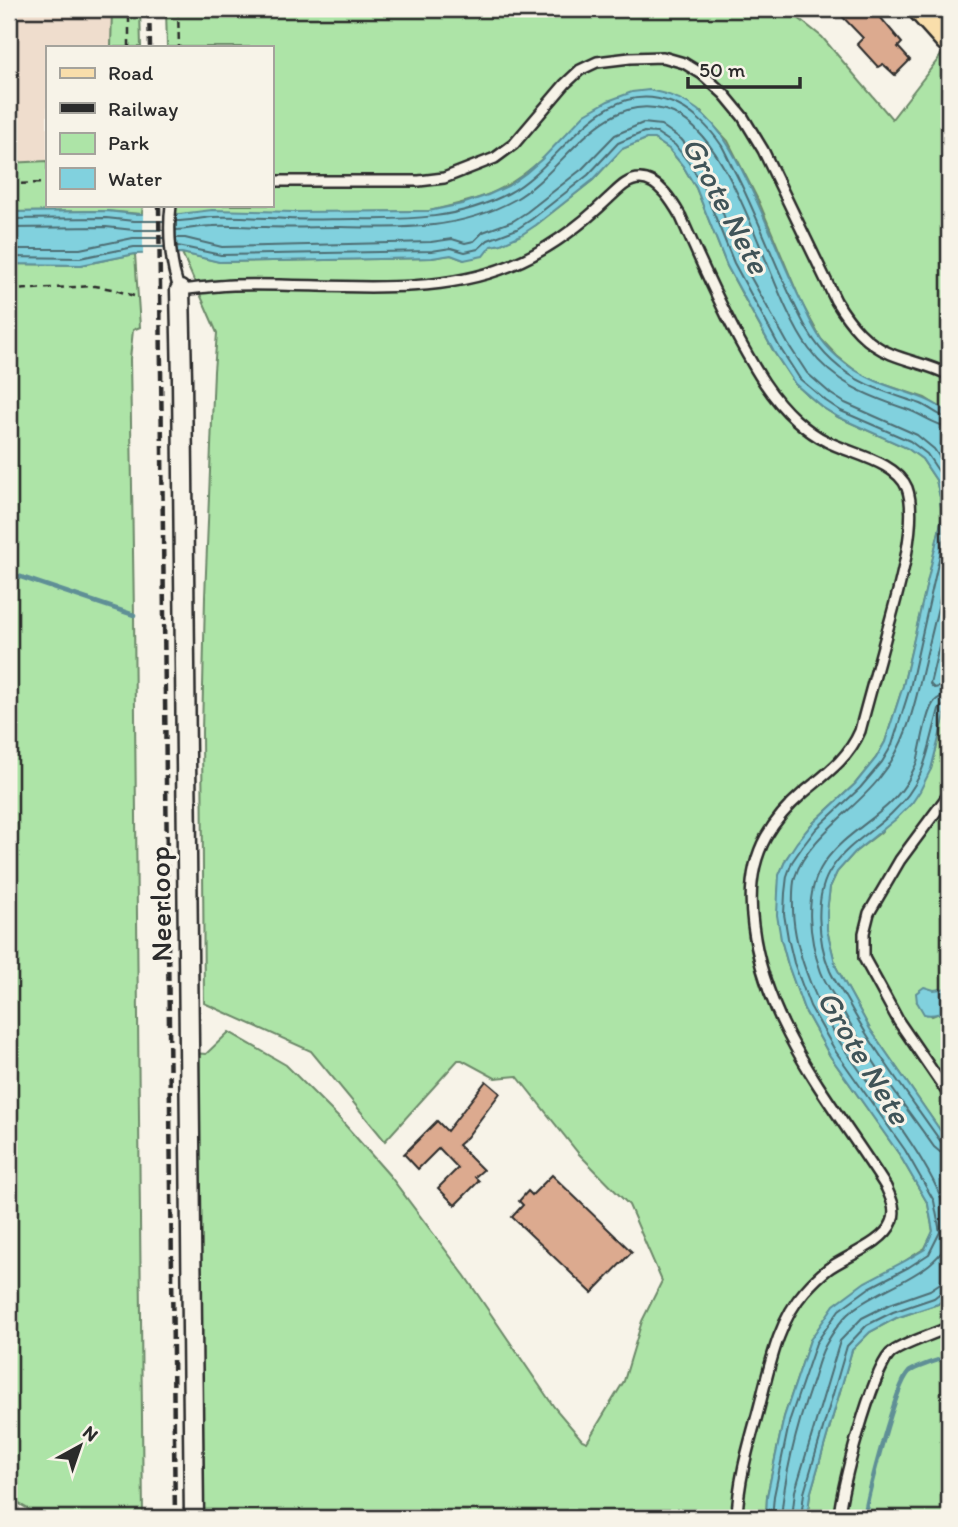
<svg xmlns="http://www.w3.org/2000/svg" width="958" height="1527" font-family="Itim,sans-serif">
	<rect width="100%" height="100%" fill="#f7f3e8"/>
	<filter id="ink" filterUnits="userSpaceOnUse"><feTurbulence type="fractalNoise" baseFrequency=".0143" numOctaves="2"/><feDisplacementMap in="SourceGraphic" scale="14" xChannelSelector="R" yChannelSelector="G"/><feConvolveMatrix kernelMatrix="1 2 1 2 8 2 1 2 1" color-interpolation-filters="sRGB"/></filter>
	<g filter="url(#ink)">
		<!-- built -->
		<path fill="#efddcd" d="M9,9H112L111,47H47V161L9,163Z"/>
		<!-- green -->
		<path fill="#ade4a7" stroke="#6c8869" stroke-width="2" d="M112,9H140L141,47H111Z
			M166,9H787L822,37L892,119L943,53L949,66V413L925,398L877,382L857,372L837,356L821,339L801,302L759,202L728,141L701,112L542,159C504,194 478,200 429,211L175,214V205H271V47H167Z
			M646,139H654L669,149L683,166L696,188L727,266L742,294L774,352L795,384L822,407L838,417L907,448L922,459L936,480L940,497L942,518L936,545L903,686L885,742L876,758L855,784L811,825L786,859L780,874L778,893L781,939L788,965L804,1009L830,1056L899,1154L928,1204L933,1232L925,1248L905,1261L810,1340L784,1417L767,1496L766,1518H198L194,1053L206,1054L229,1032L286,1065L339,1118L390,1176L465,1276L554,1407L582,1440L587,1442L624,1381L642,1321L662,1281L629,1205L579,1154L517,1076L495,1078L462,1060H458L385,1141L311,1051L204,1003L202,732L205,597L214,371L217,333L182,253L220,262L432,258L451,255L464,260L491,246L501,244L536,225L593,180L622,149Z
			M47,161V205H143L142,214L106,211L9,212V163Z
			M135,254L140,327L133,330L130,359L134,615L143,1518H44L9,1498V264L81,265Z
			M949,699V988L934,991L917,1002L932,1016L942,1012H949V1143L870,1029L836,967L827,930V911L830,887L837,872L855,852L881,832L931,769Z
			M949,1295V1518H807L810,1495L852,1350L870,1332L896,1318L938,1304Z"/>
		<!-- water -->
		<path fill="#81d1de" stroke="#5f8f96" stroke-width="2" d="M649,90C663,93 676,96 689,104C714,119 729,144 742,170C763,211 779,255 799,297C806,311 812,327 821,339C835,358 855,372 876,381C901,392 927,396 949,413V699L931,769L920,791L912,803L896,819L855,852L837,872L830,887L827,912V930L836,967L870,1029L949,1143V1295L938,1304L896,1318L870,1332L852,1350L810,1495L807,1518H766L767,1496L784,1417L810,1340L834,1305L865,1282L905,1261L925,1249L933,1231L928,1204L899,1154L830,1056L804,1009L788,965L781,939L777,915L778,893L779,875L786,859L797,842L811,825L855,784L876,758L885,742L903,686L942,518L940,497L936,480L922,459L907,448L838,417L822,407L795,384L774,352L727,266L696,188L683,166L669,149L654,139H646L622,149L593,180L536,225L521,235L501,244L491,246L483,256L464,260L451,255L432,258L219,262L182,253L135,254L81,265L9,264V212L106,211L134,214H180L212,210L293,212L429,211L462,204L488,195L508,186L526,173L542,159L585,114L608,101L632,92Z
			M924,987L934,990L949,988V1012C939,1012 934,1017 924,1014L917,1002L916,993Z"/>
		<!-- pier -->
		<path fill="#f7f3e8" d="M143,212H175V255H143Z"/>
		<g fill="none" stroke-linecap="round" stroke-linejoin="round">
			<!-- shore -->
			<path stroke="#4d6d73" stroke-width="2" d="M9,219L106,218L134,221H164
				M176,221C188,221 200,218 213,217C237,216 262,218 287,219C309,220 332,219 355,219C410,220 460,219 509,193C562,165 599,76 670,102C691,109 710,128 722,146C727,155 731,165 736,174C756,213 771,255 790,295C801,319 812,343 832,361C853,381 879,390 906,399C911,401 916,402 921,404C931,408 939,417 949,418
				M9,228L106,227L134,230H164
				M176,230C188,230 200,226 213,226C230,225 248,227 265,227C290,228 315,227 339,227C401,228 458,231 514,200C564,173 599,91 665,110C736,130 766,292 809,349C834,383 868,396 906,409C920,413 936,426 949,427
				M176,238H185L222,247L431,242L452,239L465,243L474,241L483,232L513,221L527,212L582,169L615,135L643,123L661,125L681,139L697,158L710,180L741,260L788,344L807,373L831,394L845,403L917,435L934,449L949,471
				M177,246L183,247L221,255L432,251L451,248L465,252L478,249L488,240L517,229L532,219L588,175L618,143L644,132L657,133L675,145L689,163L702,184L734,263L780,348L800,379L826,401L841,411L910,441L927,454L943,478L947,496L948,519L910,688L892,745L882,762L860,788L816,829L803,846L792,862L787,876L785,893L784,914L788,938L794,963L810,1006L836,1052L905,1150L934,1201L940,1232L929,1254L909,1267L869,1288L839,1310L816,1343L790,1419L774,1496L772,1518
				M9,249H80L133,238H164
				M9,257L80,258L134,247H164
				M949,604L930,684L934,688L949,685
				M949,695C944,696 939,696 935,701C926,710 921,748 917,762C915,767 912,772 910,777C891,814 847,829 824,863C803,894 809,939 821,972C826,985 835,997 842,1009C868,1058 902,1102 934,1147L940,1152L949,1154
				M949,704L944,705L939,709C927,753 926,781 891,814C872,832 847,845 832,868C813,894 818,942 830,971C835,982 843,993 849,1004C875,1052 909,1096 941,1142L945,1145H949
				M781,1518C785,1472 797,1426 812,1383C816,1371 819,1357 825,1346C830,1337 837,1326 844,1318C869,1289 946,1274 949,1233C952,1186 872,1090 845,1050C821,1014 794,954 793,910C793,900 792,887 795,877C807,839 854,810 878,780C908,744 915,702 926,657C934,624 942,592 949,559
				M792,1518L795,1491L840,1341L862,1318L890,1304L930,1290L942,1282L949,1281
				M801,1518L804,1493L847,1346L867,1325L893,1312L934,1298L944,1290H949"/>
			<!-- stream -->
			<path stroke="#5f8f96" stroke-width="4.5" d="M9,573L134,615
				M864,1518C868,1495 895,1386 909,1372C915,1367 940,1360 949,1356"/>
		</g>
		<!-- building -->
		<path fill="#dcaa8f" stroke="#2b2b2b" stroke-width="2" d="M835,9H891L881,18L902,43L898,47L910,60L895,75L883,64L878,67L857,44L863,38Z
			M486,1081L500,1093L467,1137L458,1145L483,1170L475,1177L479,1181L455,1205L438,1188L458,1168L439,1148L418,1169L404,1154L437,1121L447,1131Z
			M552,1175L632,1252L592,1293L512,1217L523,1205L519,1201L528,1191L532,1195Z"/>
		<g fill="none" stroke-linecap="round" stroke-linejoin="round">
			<defs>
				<path id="lane" d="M271,181H419L444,178L495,158L514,144L565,84L580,70L597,62L630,58L663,57L684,63L702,74L724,94L743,117L763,150L836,301C850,324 866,344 891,354C910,362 931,365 949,375
					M171,205C168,230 170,267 180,290C198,288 215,286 233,285C321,282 425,300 509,266C547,251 580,226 609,198C618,190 627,179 640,179C659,179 673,203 681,217C699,258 717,298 738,338C754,367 770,397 796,420C805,428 815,436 826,441C850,454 896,461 907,488C920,523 895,602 885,639C877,669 868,700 860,731C848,759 826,774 803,793C789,805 775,821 766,837C751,864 749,895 753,925C765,1027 833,1103 886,1187C891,1198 897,1210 892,1222C884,1243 846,1256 828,1269C820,1275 812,1283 805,1291C775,1324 768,1377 756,1419C747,1451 738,1484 737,1518
					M949,794L900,860L869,913L864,933V958L880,987L899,1022L949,1095
					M839,1518C840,1490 872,1373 890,1354C899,1345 935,1334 949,1327"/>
				<path id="street" d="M180,290L182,379L194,1518"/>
				<path id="primary" d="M923,9L949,38"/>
			</defs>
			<!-- lane casing -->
			<use href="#lane" stroke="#2b2b2b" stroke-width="14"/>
			<!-- street casing -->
			<use href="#street" stroke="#2b2b2b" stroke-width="23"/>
			<!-- primary casing -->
			<use href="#primary" stroke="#2b2b2b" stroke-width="33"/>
			<!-- path -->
			<path stroke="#2b2b2b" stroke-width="2.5" stroke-dasharray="7 5" stroke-linecap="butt" d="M178,9L179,47
				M129,47V9
				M9,184L47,183
				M9,290L95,286L112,289L134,296"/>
			<!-- lane -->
			<use href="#lane" stroke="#f7f3e8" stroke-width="9"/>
			<!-- street -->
			<use href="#street" stroke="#f7f3e8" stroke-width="18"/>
			<!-- primary -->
			<use href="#primary" stroke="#f9deab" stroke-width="28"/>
			<!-- rail -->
			<path stroke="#2b2b2b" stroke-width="4.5" stroke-dasharray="10 5" stroke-linecap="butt" d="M149,9L150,47
				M159,205L175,1518"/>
		</g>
	</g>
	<g text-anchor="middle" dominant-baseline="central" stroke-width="6" stroke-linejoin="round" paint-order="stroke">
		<!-- street labels -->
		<g font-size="30" fill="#2b2b2b" stroke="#f7f3e8">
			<text transform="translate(160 904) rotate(-91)">Neerloop</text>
		</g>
		<!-- water labels -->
		<g font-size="32" font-style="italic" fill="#405458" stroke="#f7f3e8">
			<text transform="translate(726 205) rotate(62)">Grote Nete</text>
			<text transform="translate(864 1057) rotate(59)">Grote Nete</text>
		</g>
	</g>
	<!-- margin -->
	<rect width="958" height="1527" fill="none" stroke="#f7f3e8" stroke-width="35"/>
	<rect x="18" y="18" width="923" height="1492" fill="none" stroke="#2b2b2b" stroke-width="2.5" filter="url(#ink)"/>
	<!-- legend -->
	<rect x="46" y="46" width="228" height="161" fill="#f7f3e8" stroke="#a5a39c" stroke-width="2"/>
	<rect x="60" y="68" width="35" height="10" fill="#f9deab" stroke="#a5a39c" stroke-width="2"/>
	<text x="108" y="80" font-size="21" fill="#2b2b2b">Road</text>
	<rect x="60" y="103" width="35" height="10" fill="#2b2b2b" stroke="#a5a39c" stroke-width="2"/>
	<text x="108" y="116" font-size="21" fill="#2b2b2b">Railway</text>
	<rect x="60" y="133" width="35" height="21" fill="#ade4a7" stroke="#a5a39c" stroke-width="2"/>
	<text x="108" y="150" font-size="21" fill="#2b2b2b">Park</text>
	<rect x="60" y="168" width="35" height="21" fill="#81d1de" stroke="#a5a39c" stroke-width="2"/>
	<text x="108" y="186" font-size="21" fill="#2b2b2b">Water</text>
	<!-- north arrow -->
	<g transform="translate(80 1446) rotate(40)" stroke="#f7f3e8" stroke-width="5" paint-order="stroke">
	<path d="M0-5L12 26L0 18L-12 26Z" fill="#2b2b2b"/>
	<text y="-10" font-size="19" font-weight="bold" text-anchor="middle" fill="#2b2b2b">N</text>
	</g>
	<!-- scale -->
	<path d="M688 77v10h112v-10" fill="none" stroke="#2b2b2b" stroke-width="3.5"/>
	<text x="699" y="77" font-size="21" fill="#2b2b2b" stroke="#f7f3e8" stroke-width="5" paint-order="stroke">50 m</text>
</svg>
